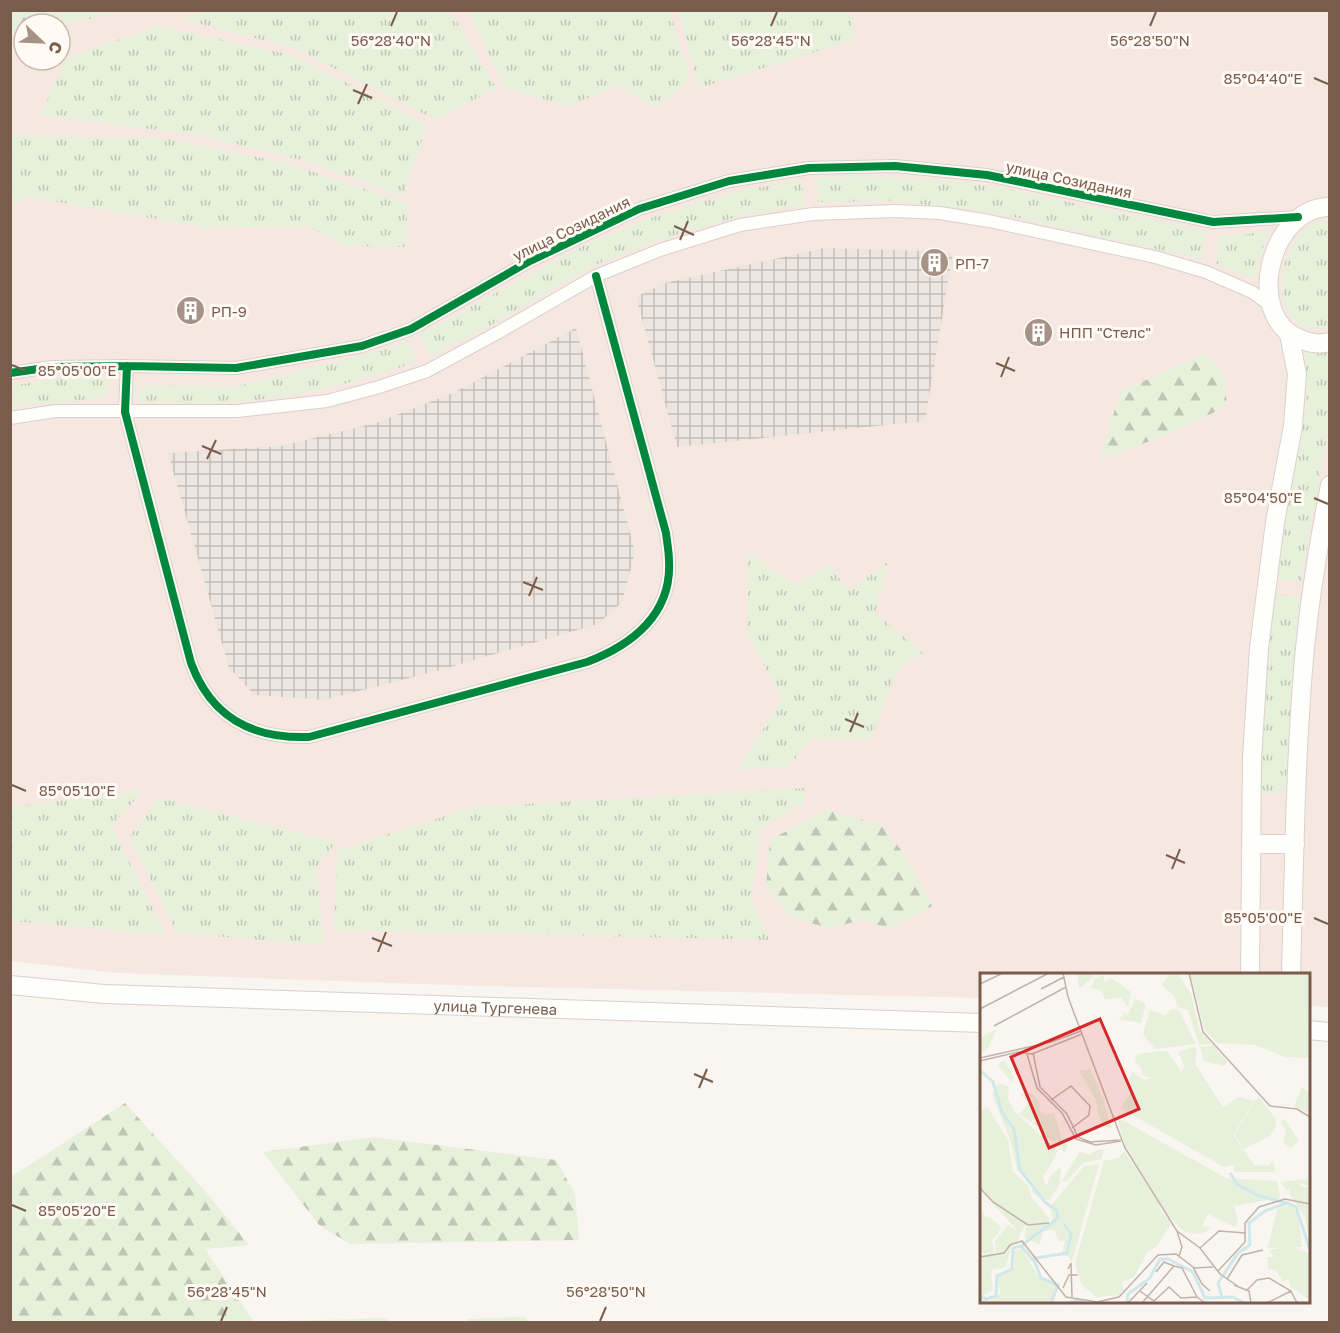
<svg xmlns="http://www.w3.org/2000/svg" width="1340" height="1333" font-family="'Golos Text',sans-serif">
	<defs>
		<pattern id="industrial-grid" width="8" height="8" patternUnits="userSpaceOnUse" patternTransform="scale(1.5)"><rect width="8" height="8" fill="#ede5e0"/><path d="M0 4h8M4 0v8" fill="none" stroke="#c5bdb8"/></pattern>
		<pattern id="grass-tufts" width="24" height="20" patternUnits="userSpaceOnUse" patternTransform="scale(1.5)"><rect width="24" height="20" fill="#e7f0db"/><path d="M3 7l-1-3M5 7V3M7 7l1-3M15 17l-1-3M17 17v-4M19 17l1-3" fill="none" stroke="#c0c6b4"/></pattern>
		<pattern id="forest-firs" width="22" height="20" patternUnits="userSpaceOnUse" patternTransform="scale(1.5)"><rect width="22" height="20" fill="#e7f0db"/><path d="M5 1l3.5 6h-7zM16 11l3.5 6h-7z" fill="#c0c6b4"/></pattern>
	</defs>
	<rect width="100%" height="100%" fill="#f9f5f0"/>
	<!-- commercial -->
	<path fill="#f6e8e1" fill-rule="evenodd" d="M11,11H1329V1007L1309,1006L1308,974H982L981,998L450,985L116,973L11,961ZM24,24H60V60H24Z"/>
	<!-- industrial -->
	<path fill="url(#industrial-grid)" d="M825,248L953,252L925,421L677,447L636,297L665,283Z
		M576,328L635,552L622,602L598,624L440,670L324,700L255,695L229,668L168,453L281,446L376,423L453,393Z"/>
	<!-- grass -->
	<path fill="url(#grass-tufts)" d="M202,11H451L496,88L436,120L294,48L182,19Z
		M468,11H670L690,80L657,108L617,86L568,106L505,88Z
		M678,11H851L854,40L699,88Z
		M158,26L292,55L427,124L403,196L298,159L199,135L40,115L66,58Z
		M11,135L169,139L286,163L407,203V247L346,246L307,226L210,228L27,197L11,205Z
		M857,176L945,180L998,187L1206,231L1201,259L991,212L895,201L818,202L817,178Z
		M802,180L804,205L740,216L656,241L593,266L495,323L429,356L420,334L587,244L650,218L738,191Z
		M1324,220H1329V327C1264,344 1270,232 1324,220Z
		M1270,230L1260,256L1255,280L1215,263L1220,233L1243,235Z
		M408,340L416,362C358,383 300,396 238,402C208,404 176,402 146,402L139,401L135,397L138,391L147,385L238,386L372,353Z
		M1305,352H1329V424L1301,582L1276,578L1284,523L1307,406Z
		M98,376L108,381L109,390L104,398L11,406V386L54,379Z
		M748,552L796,585L828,566L850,590L889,561L875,613L923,653L898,669L871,738L811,739L789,767L739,769L782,698L747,635Z
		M1275,594L1300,597L1293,667L1286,787L1279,794L1266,793L1261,788L1267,666Z
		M806,788L804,803L760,829L751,900L770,940L334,930L337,850L474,807Z
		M144,790L111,826L166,935L11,921V807Z
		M159,798L336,842L316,868L324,945L177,933L129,837Z"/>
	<!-- forest -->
	<path fill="url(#forest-firs)" d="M11,10H130V11L60,24H24V32L11,34Z
		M1205,353L1224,374L1227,406L1164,436L1100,459L1120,392Z
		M826,810L881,825L905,855L932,906L889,929L862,919L831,929L791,917L766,888L770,840Z
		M125,1103L205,1191L249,1245L205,1249L254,1322L386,1318L390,1322H11V1177Z
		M374,1137L556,1160L575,1194L579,1240L350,1244L319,1225L263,1152Z
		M524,1317L529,1322H470L467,1319Z"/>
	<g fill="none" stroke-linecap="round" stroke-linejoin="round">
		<defs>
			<path id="street" d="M127,366L125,412L191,663C211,717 251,739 309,737L587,662C632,645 672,614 669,561C669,552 667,542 666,533L596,276
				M10,373L52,367L127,366L236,368L362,346L411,329L528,262L639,209L729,181L809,168L895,166L987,175L1213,222L1298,217
				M10,418L56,411H237L327,401L379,387L427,371L499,332L596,276L660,250L740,225L813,214L895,211L940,213L989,221L1155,257L1206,272L1252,292L1270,305"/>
			<g id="secondary">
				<path d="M1330,207C1270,207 1244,314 1298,338C1309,343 1318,345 1330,342"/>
				<path d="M1252,844H1295"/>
				<path d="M1250,974L1252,759L1259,648L1275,522L1293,426L1297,374L1289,334"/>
				<path d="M1291,974C1294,873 1295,771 1303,670C1308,608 1318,546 1330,485"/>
				<path id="s1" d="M10,985L104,994L982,1023"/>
				<path d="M1308,1030L1330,1032"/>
			</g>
		</defs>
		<!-- street casing -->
		<use href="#street" stroke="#d7d1cb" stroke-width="14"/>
		<!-- secondary casing -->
		<use href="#secondary" stroke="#d9d2cb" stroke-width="20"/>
		<!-- street -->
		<use href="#street" stroke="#fefefd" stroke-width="12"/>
		<!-- secondary -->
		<use href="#secondary" stroke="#fefefd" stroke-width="18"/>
		<defs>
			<path id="cycleway" d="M127,366L125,412L191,663C211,717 251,739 309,737L587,662C632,645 672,614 669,561C669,552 667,542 666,533L596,276
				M10,373L52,367L127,366L236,368L362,346L411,329L528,262L639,209L729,181L809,168L895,166L987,175L1213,222L1298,217"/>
		</defs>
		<!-- cycleway casing -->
		<use href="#cycleway" stroke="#fffaf3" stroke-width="11"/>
		<!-- cycleway -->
		<use href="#cycleway" stroke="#00873e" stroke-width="8"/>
	</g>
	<!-- ticks -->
	<path fill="none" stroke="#7a5c4d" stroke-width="2" d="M391,26L397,12M771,26L777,12M1150,26L1156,12M1314,78L1328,84M353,90L372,98M358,104L367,84M674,226L694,235M680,240L688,221M996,363L1015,371M12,365L26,371M1001,377L1009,357M202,446L221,454M207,459L216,440M1314,498L1328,504M523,582L543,590M529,596L537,577M845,719L864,727M850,732L858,713M12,785L26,791M1166,855L1185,863M1172,869L1180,849M1314,918L1328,924M372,938L392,946M378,952L386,932M694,1074L713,1082M699,1088L707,1069M12,1205L26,1211M221,1321L227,1307M600,1321L606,1307"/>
	<!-- icons -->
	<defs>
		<symbol id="building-disc" viewBox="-11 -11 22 22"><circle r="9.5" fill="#a69286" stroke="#fffaf3"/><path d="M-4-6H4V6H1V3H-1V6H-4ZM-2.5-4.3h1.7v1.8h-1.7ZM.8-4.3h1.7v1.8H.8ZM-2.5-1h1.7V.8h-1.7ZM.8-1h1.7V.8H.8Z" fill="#fff"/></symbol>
	</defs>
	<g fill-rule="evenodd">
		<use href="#building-disc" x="918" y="246" width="33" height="33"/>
		<use href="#building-disc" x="174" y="294" width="33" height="33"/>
		<use href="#building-disc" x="1022" y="316" width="33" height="33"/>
	</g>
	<g text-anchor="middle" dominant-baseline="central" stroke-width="6" stroke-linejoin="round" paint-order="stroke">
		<!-- street labels -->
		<g font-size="15" fill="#7a5c4d" stroke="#fffaf3">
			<text transform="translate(1069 179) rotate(12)">улица Созидания</text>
			<text transform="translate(571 228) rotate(-26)">улица Созидания</text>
			<text stroke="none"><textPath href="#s1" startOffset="486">улица Тургенева</textPath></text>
		</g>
		<!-- poi labels -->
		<g font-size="15" fill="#7a5c4d" stroke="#fffaf3" text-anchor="start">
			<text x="955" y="263">РП-7</text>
			<text x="211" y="311">РП-9</text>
			<text x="1059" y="332">НПП "Стелс"</text>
		</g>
	</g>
	<!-- overview -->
	<g transform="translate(980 973)">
		<rect width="330" height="330" fill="#f9f5f0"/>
		<path d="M197,0L211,21L220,58L232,71L219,72L208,37L198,34L194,23L182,12L189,2ZM233,72L247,89L244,93L224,88L220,74ZM174,79V90L194,107L177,108L162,102V96L155,89L157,81ZM110,96L123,126L132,156L124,153L118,142H122L118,141L116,127L99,98ZM47,116L58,127L61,139L65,142L74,140L82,167L88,173L84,180L75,162L76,169L71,168L53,150L58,141L51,149L39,141L49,130L41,122Z" fill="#e7f0db"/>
		<path d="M97,0H111L114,3L99,16ZM124,2V9L131,5L151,19L148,34L141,25L125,26L121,17L111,15L115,5ZM155,26L166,31L161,50L138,46L144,43L142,38L148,42ZM191,36L199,37L216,71L175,76L163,61L170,37L185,42ZM17,56L8,75L0,80V65ZM212,74L217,75L215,91L243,134L259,124L274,128L253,162L275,193L289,192L294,187L295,199H254V192L244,194L140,135L151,120L147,111L152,98L164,107L181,104L193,107L174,90V79L187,78L201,98L205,94L198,79ZM24,87L34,104L32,110L18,92ZM23,111L29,114L28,125L34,138L78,178L63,204L66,213L72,201L81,194L80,210L70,227H63L52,219L51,207L37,197L31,169L12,121L17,112ZM322,114L330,120L329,141L314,133ZM137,144L246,205L297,208L300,225L254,233L258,249L255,254L228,241L222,253L232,255L221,261L205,259L185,239L145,173ZM305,146L319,168L310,175L303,169L306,157L300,149ZM119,176L124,177L121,186L103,190L87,208L81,209L100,179L109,182ZM144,178L179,230L181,239L192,249L177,273L167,279L154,304L142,309L144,317L139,322L116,324L102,312L95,290L124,188L140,184ZM119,191L92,289L88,283H73L82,282L85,267L80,269L74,257L63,258L60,271L45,266V255L73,249L70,234L104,193ZM330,206V214L318,209L307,218L300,209ZM0,234L6,245L8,243L19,252L21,256L12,267L14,280H0ZM312,273L330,281V327L310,313L309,306L303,309L296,297L288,296L287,284H294L289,277Z" fill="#e7f0db"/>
		<path d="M210,0H330V85L305,84L275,72L236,70L224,55Z" fill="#e7f0db"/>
		<path d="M310,232L318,239L322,274L288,275L297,236Z" fill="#e7f0db"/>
		<path d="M278,123L295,145L296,154L290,163L264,176L254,162ZM8,134L28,167L33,199L48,212L51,223L70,247L57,254L45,253L40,260L38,268L31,273L26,294L11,297L13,317L4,322L0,320V282L16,280L15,268L28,252L37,257L0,217V138ZM318,209L322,214H330V274L325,244L310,222L311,214ZM42,276L58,303L77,313L71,330H0V324L9,328L20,321L18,303L35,294L34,278Z" fill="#e7f0db"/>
		<path fill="none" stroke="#d0e8ea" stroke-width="3" d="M0,97L13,109L22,139L34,156L40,197L65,229L77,238L78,245L41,273M250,200L257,211L279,223L306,230M50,286L87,280L91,261L84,251M0,322L6,326L16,323L17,303L32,296L33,275L41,273L55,289L61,305L78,312L71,330M242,324L238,310L258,280L270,272L269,250L285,238L307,230L316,234L330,277M87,330L99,327L104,330M147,330L148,321L170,305L180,286H188L213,299L225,325L253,324L264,330"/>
		<path fill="none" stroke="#c2b3aa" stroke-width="1.5" d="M83,0L88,24L145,175L197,258L202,274L199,283M209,0L223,59L290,133L317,136L330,144M0,11L23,0M61,16L84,4M0,36L69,0M14,53L86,14M53,80L60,114L87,141L98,164L110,169L141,167M47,81L57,115L82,140L96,166L116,172L141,168M0,85L71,69L101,58M0,88L38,79L52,81L102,61M71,127L91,113L110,133L109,142L92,155M0,215L13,229L48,252L69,250M197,258L220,275L240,301L259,314M220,275L239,258L266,260M0,284L24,280L30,272L42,268L86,324L117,329L139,324L178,282L196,281L213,294L222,311L230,318M214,295L233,294M88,296L91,290L92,324M238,298L265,269V250L279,234L305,226L330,231M176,299L184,289L194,293M247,306L262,282L283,277M254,312L269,318L271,330M83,315L89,302H98M267,317L277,307L289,305L311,318L317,330M160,318L174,328L189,314L201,325L217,324L225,330M148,330L167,310M162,330L194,293L202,295L217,324M287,330L311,318"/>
		<path fill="#d62828" fill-opacity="0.15" stroke="#d62828" stroke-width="3" d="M120,46L159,136L69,175L31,84Z"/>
		<rect width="330" height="330" fill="none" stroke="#7a5c4d" stroke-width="3"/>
	</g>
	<g font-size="15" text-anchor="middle" fill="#7a5c4d" stroke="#fffaf3" stroke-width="6" stroke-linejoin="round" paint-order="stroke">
		<text x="391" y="46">56°28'40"N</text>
		<text x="771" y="46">56°28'45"N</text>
		<text x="1150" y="46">56°28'50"N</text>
		<text x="1263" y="84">85°04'40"E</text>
		<text x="77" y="376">85°05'00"E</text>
		<text x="1263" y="503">85°04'50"E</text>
		<text x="77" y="796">85°05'10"E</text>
		<text x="1263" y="923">85°05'00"E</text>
		<text x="77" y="1216">85°05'20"E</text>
		<text x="227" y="1297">56°28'45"N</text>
		<text x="606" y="1297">56°28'50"N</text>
	</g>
	<!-- border -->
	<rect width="1340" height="1333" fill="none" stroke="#7a5c4d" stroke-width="24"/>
	<!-- north arrow -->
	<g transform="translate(42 42) rotate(113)"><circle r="28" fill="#fffaf3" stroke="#cabbb1" stroke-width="1.5"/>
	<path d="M0-4.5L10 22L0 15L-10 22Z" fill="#a69286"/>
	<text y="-9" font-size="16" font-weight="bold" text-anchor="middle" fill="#7a5c4d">С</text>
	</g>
</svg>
